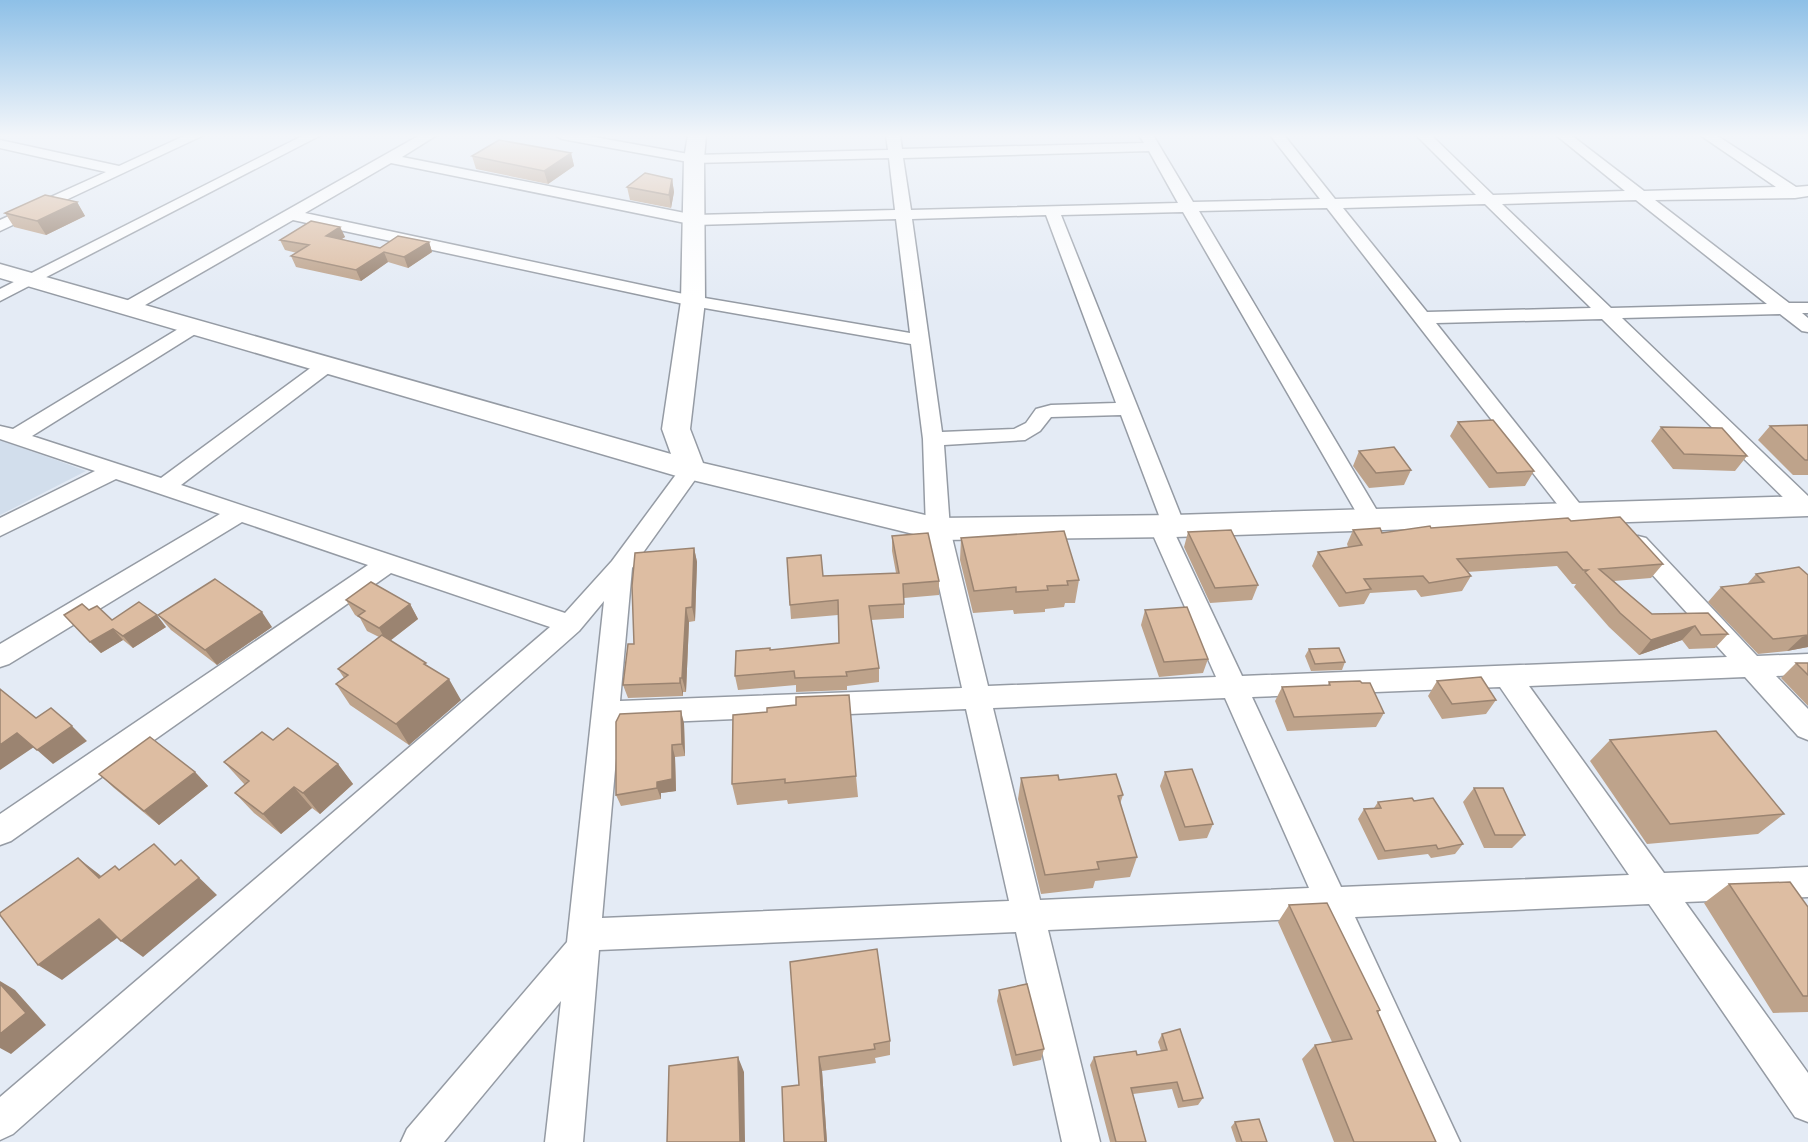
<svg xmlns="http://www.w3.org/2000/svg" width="1808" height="1142" font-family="'Space Grotesk',sans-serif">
	<rect width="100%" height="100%" fill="#e4ebf5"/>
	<!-- built -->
	<path fill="#d2deec" d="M0,440L59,461L86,471L0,515Z"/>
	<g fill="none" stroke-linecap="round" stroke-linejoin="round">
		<defs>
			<path id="street" d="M186,135H204L0,231V220L106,172L0,148V140L119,166Z
				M304,135H321L0,301V289Z
				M420,135H437L402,157L695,215L895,210L889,158L694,163L562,139L555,135H583L694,155L888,150L886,135H900L902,149L1144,143L1139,135H1153L1193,202L1320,199L1270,135H1284L1335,199L1476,195L1416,135H1431L1493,195L1625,191L1556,135H1571L1644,191L1776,187L1700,135H1716L1796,187L1808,186V196L1795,198L1655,200L1789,303H1808V313H1802L1808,318V332L1802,331L1780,314L1622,318L1808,496V513L1797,511L1602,319L1436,323L1587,513L1584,518L1576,521L1568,518L1327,208L1199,211L1382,519L1379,524L1371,527L1363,524L1183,212L1061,215L1185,526L1182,532L1175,534L1242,676L1727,657L1630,550L1626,544L1630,538L1638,536L1646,538L1757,656L1808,654V674L1776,676L1808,709V740L1798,736L1745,677L1529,686L1664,873L1808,867V897L1685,902L1808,1073V1122L1795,1117L1649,904L1355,917L1460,1142H1422L1323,918L1048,930L1100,1142H1062L1016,932L599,950L583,1142H545L561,1001L444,1142H401L407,1129L567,942L604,601L579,631L13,1134L0,1140V1097L550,627L391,573L11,841L0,845V814L368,565L242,522L9,664L0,667V644L220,514L116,479L0,536V518L95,471L0,439V426L13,429L188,323H200L203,327L200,331L32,436L161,478L320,361H334L337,365L334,369L181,485L565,613L612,561L683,465L691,463L699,465L702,470L632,568L620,701L962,688L926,529L923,439L911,344L693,306L293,220L133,312H121L118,308L121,304ZM1149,151L1178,203L911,210L903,158ZM391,163L695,225L896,219L910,333L693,296L305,213ZM1636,200L1767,304L1611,308L1502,204ZM1485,204L1591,308L1427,312L1343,208ZM1046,215L1116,403L1051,405L1036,409L1026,423L1014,429L942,432L912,219ZM1121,415L1160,518L1152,520L1149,526L1216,677L988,686L950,529L944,445L1025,440L1040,431L1051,417ZM1500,687L1629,875L1341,887L1252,697ZM1225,698L1309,888L1040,900L993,708ZM966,709L1009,901L602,918L619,724Z"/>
			<path id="secondary" d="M688,135H706L704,159L705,301L690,429L703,463L938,518L1174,515L1808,496V516L1174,537L938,540L680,477L0,278V264L671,454L662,429L681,301L684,159Z"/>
		</defs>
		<!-- street casing -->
		<use href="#street" stroke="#959ba4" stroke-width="3"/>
		<!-- secondary casing -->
		<use href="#secondary" stroke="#959ba4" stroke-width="3"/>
		<!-- street -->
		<use href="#street" fill="#fff" fill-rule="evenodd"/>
		<!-- secondary -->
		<use href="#secondary" fill="#fff" fill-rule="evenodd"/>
	</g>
	<!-- wall -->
	<path fill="#bea38b" d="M571,153L574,166L548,184L476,169L472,156Z
		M672,179L674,192L671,208L630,200L627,187Z
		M77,202L85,216L46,235L14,227L5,213Z
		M340,227L345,237L341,239L380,248L429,242L432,252L408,268L388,262L361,281L296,267L291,256L297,253L285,250L280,240Z
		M1458,422L1534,471L1525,486L1489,488L1450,436Z
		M1808,425V475H1793L1758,440L1770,426Z
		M1661,427L1747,456L1735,471L1673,469L1651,441Z
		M1359,451L1411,470L1404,485L1369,488L1353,466Z
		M1571,521L1663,564L1651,578L1614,581L1652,614L1728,634L1715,648L1689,649L1682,640L1639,655L1609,627L1574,587L1576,584H1572L1557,566L1467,572L1471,576L1462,591L1421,597L1416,590L1370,593L1364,604L1339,607L1312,566L1318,552L1348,547L1347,544L1353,530L1382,533L1431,528Z
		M1188,532L1258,585L1252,600L1210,603L1184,547Z
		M892,536L939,581V595L904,598V618L871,620L879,668V682L847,686V690L796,692V685L738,690L735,676L771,650L839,643L838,615L791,619L790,605L823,576L896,573L892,551Z
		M961,538L1079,580L1075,603H1065L1064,607L1045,609V612L1014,614L1013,610L973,613L960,560Z
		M694,548L697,562L695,621L689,622L686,692H683V696L628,698L623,685L634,644Z
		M1756,574L1808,575V647L1787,651L1758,654L1708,602L1721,587L1747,584Z
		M346,600L410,604L418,619L390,641L428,666L461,700L409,745L350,705L336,684L344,678L338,669L379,637L367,631L360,618L355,615Z
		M89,610L112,620L166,627L133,648L123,640L101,653L64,615Z
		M1145,610L1208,659L1203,673L1159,677L1141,625Z
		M158,615L272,627L217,665L171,630Z
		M1309,649L1345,662L1342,670L1311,671L1305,656Z
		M1796,663H1808V706L1781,678Z
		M1437,681L1496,700L1486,714L1442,719L1428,696Z
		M1329,682L1362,683L1384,713L1376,727L1287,731L1275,701L1282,687L1328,685Z
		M733,715L856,776L858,797L788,804L787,800L737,805L732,784Z
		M684,723L685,756L675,757L676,791L661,793V799L621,806L616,795Z
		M273,740L338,764L353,784L320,814L312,808L281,834L254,813L235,793L245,785L224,762Z
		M1610,740L1784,814L1758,834L1647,844L1590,761Z
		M195,772L208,786L159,825L114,788L99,774Z
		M1165,772L1213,824L1207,838L1179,841L1160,786Z
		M1021,778L1059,780L1123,795L1120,804L1137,857L1130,877L1095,881L1093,888L1041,894L1018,799Z
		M1474,788L1525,835L1512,848H1484L1463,802Z
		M1414,801L1463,844L1455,854L1431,858L1428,854L1378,860L1358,819L1364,809L1374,808L1378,802Z
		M1729,884L1808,907V1012L1773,1013L1704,903Z
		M1289,905L1380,1010L1378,1013L1436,1142H1334L1302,1059L1315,1045L1332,1042L1278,922Z
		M790,962L890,1041V1055L875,1058L876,1063L822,1071L827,1142L799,1085Z
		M999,990L1044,1049L1041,1060L1013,1066L997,1001Z
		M1162,1034L1203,1098L1198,1105L1178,1108L1172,1089L1133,1094L1146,1142H1110L1090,1065L1094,1057L1137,1055L1161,1051L1158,1042Z
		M1235,1122L1267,1142H1236L1231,1127Z"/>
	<!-- shaded-wall -->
	<path fill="#9b8471" d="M571,153L574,166L548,184L544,171Z
		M672,179L674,192L671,208L669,195Z
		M77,202L85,216L46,235L37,221Z
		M340,227L345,237L331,246L326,236Z
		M429,242L432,252L408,268L404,257Z
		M384,252L388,262L361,281L356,270Z
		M694,548L697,562L695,621L692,607Z
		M410,604L418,619L387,643L379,628Z
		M686,608L689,622L686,692L682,678Z
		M262,612L272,627L217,665L205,650Z
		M157,615L166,627L133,648L123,636Z
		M1695,626L1682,640L1639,655L1651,640Z
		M113,629L123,640L101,653L90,642Z
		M1808,635V647L1787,651L1802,637Z
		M680,678L683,692V696L680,683Z
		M449,679L461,700L409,745L396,724Z
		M681,711L684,723L685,756L682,744Z
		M72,726L87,741L53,764L37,750Z
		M17,733L34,747L0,770V745Z
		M672,745L675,757L676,791L661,793V799L657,788V782Z
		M338,764L353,784L320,814L303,793Z
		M195,772L208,786L159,825L144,811Z
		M294,787L312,808L281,834L263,814Z
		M78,858L100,875L120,895L99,878Z
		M181,860L217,895L143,957L121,941Z
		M99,919L121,935L62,980L38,965Z
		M0,981L15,990L46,1025L11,1054L0,1048Z
		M738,1057L744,1072L745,1142H740Z
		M819,1057L822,1071L827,1142H825Z"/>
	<!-- building -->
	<path fill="#ddbda2" stroke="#9b8471" stroke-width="1.5" d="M499,140L571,153L544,171L472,156Z
		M645,173L672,179L669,195L627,187Z
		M45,195L77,202L37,221L5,213Z
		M311,221L340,227L326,236L380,248L398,236L429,242L404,257L384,252L356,270L291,256L309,245L280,240Z
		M1493,420L1534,471L1497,473L1458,422Z
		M1808,425V460H1805L1770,426Z
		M1661,427L1722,428L1747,456L1684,454Z
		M1394,447L1411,470L1376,473L1359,451Z
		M1620,517L1663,564L1599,569L1652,614L1708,613L1728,634L1701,635L1695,626L1651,640L1620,613L1585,572L1588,570H1583L1567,552L1457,559L1471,576L1429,583L1423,576L1364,579L1371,589L1346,593L1318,552L1362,545L1353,530L1380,528L1382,533L1430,526L1431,528L1568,518L1571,521Z
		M1231,530L1258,585L1215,588L1188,532Z
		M1064,531L1079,580L1067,581L1068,585L1047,586L1048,590L1016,592V587L974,591L961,538Z
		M928,533L939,581L903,584L904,604L869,606L879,668L846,672L847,676L795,678L794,671L735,676L736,651L770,648V650L839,643L838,600L790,605L787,558L821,555L823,576L899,573L892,536Z
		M694,548L692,607L686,608L682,678H680V683L623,685L628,644H634L632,586L635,553Z
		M1799,567L1808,575V635L1773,639L1721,587L1764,582L1756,574Z
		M215,579L262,612L205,650L158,615Z
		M371,582L410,604L379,628L358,616L365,611L346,600Z
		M139,602L157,615L123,636L113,629L90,642L64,615L82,604L89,610L97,606L112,620Z
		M1187,607L1208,659L1164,662L1145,610Z
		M382,635L426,663L424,664L449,679L396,724L336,684L348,675L338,669Z
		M1339,648L1345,662L1315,664L1309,649Z
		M1796,663H1808V675Z
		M1481,677L1496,700L1452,704L1437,681Z
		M1360,681L1362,683H1370L1384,713L1294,717L1282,687L1330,685L1329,682Z
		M0,689L36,718L51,708L72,726L37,750L17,733L0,745Z
		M849,695L856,776L785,783V779L732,784L733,715L767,712V708L796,705V697Z
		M681,711L682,744L672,745V779L657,782V788L616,795V722L620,714Z
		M288,728L338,764L303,793L294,787L263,814L235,793L249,781L224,762L262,732L273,740Z
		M1716,731L1784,814L1670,824L1610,740Z
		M150,737L195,772L144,811L99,774Z
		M1192,769L1213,824L1185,827L1165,772Z
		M1116,774L1123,795L1118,796L1137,857L1097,862L1099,869L1045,875L1021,778L1058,775L1059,780Z
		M1474,788H1503L1525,835H1495Z
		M1412,798L1414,801L1433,798L1463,844L1438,849L1436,845L1385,851L1364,809L1381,808L1378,802Z
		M154,844L175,865L181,860L199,878L121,941L99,919L38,965L0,915V913L78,858L99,878L115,866L119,870Z
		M1790,882L1808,907V996H1803L1729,884Z
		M1327,903L1380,1010L1377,1011L1436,1142H1354L1315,1045L1352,1039L1289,905Z
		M877,949L890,1041L874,1044L875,1049L819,1057L825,1142H784L782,1087L799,1085L790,962Z
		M0,984L26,1013L0,1034Z
		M1027,984L1044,1049L1016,1055L999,990Z
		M1180,1029L1203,1098L1183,1101L1177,1082L1131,1088L1146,1142H1116L1094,1057L1136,1051L1137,1055L1167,1050L1162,1034Z
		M738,1057L740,1142H667L669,1066Z
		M1259,1119L1267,1142H1242L1235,1122Z"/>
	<!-- sky -->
	<linearGradient id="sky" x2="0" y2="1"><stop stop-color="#8ec0e7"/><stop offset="0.46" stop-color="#f3f6fa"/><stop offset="1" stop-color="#f3f6fa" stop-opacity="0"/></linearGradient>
	<rect width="1808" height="295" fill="url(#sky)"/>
</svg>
